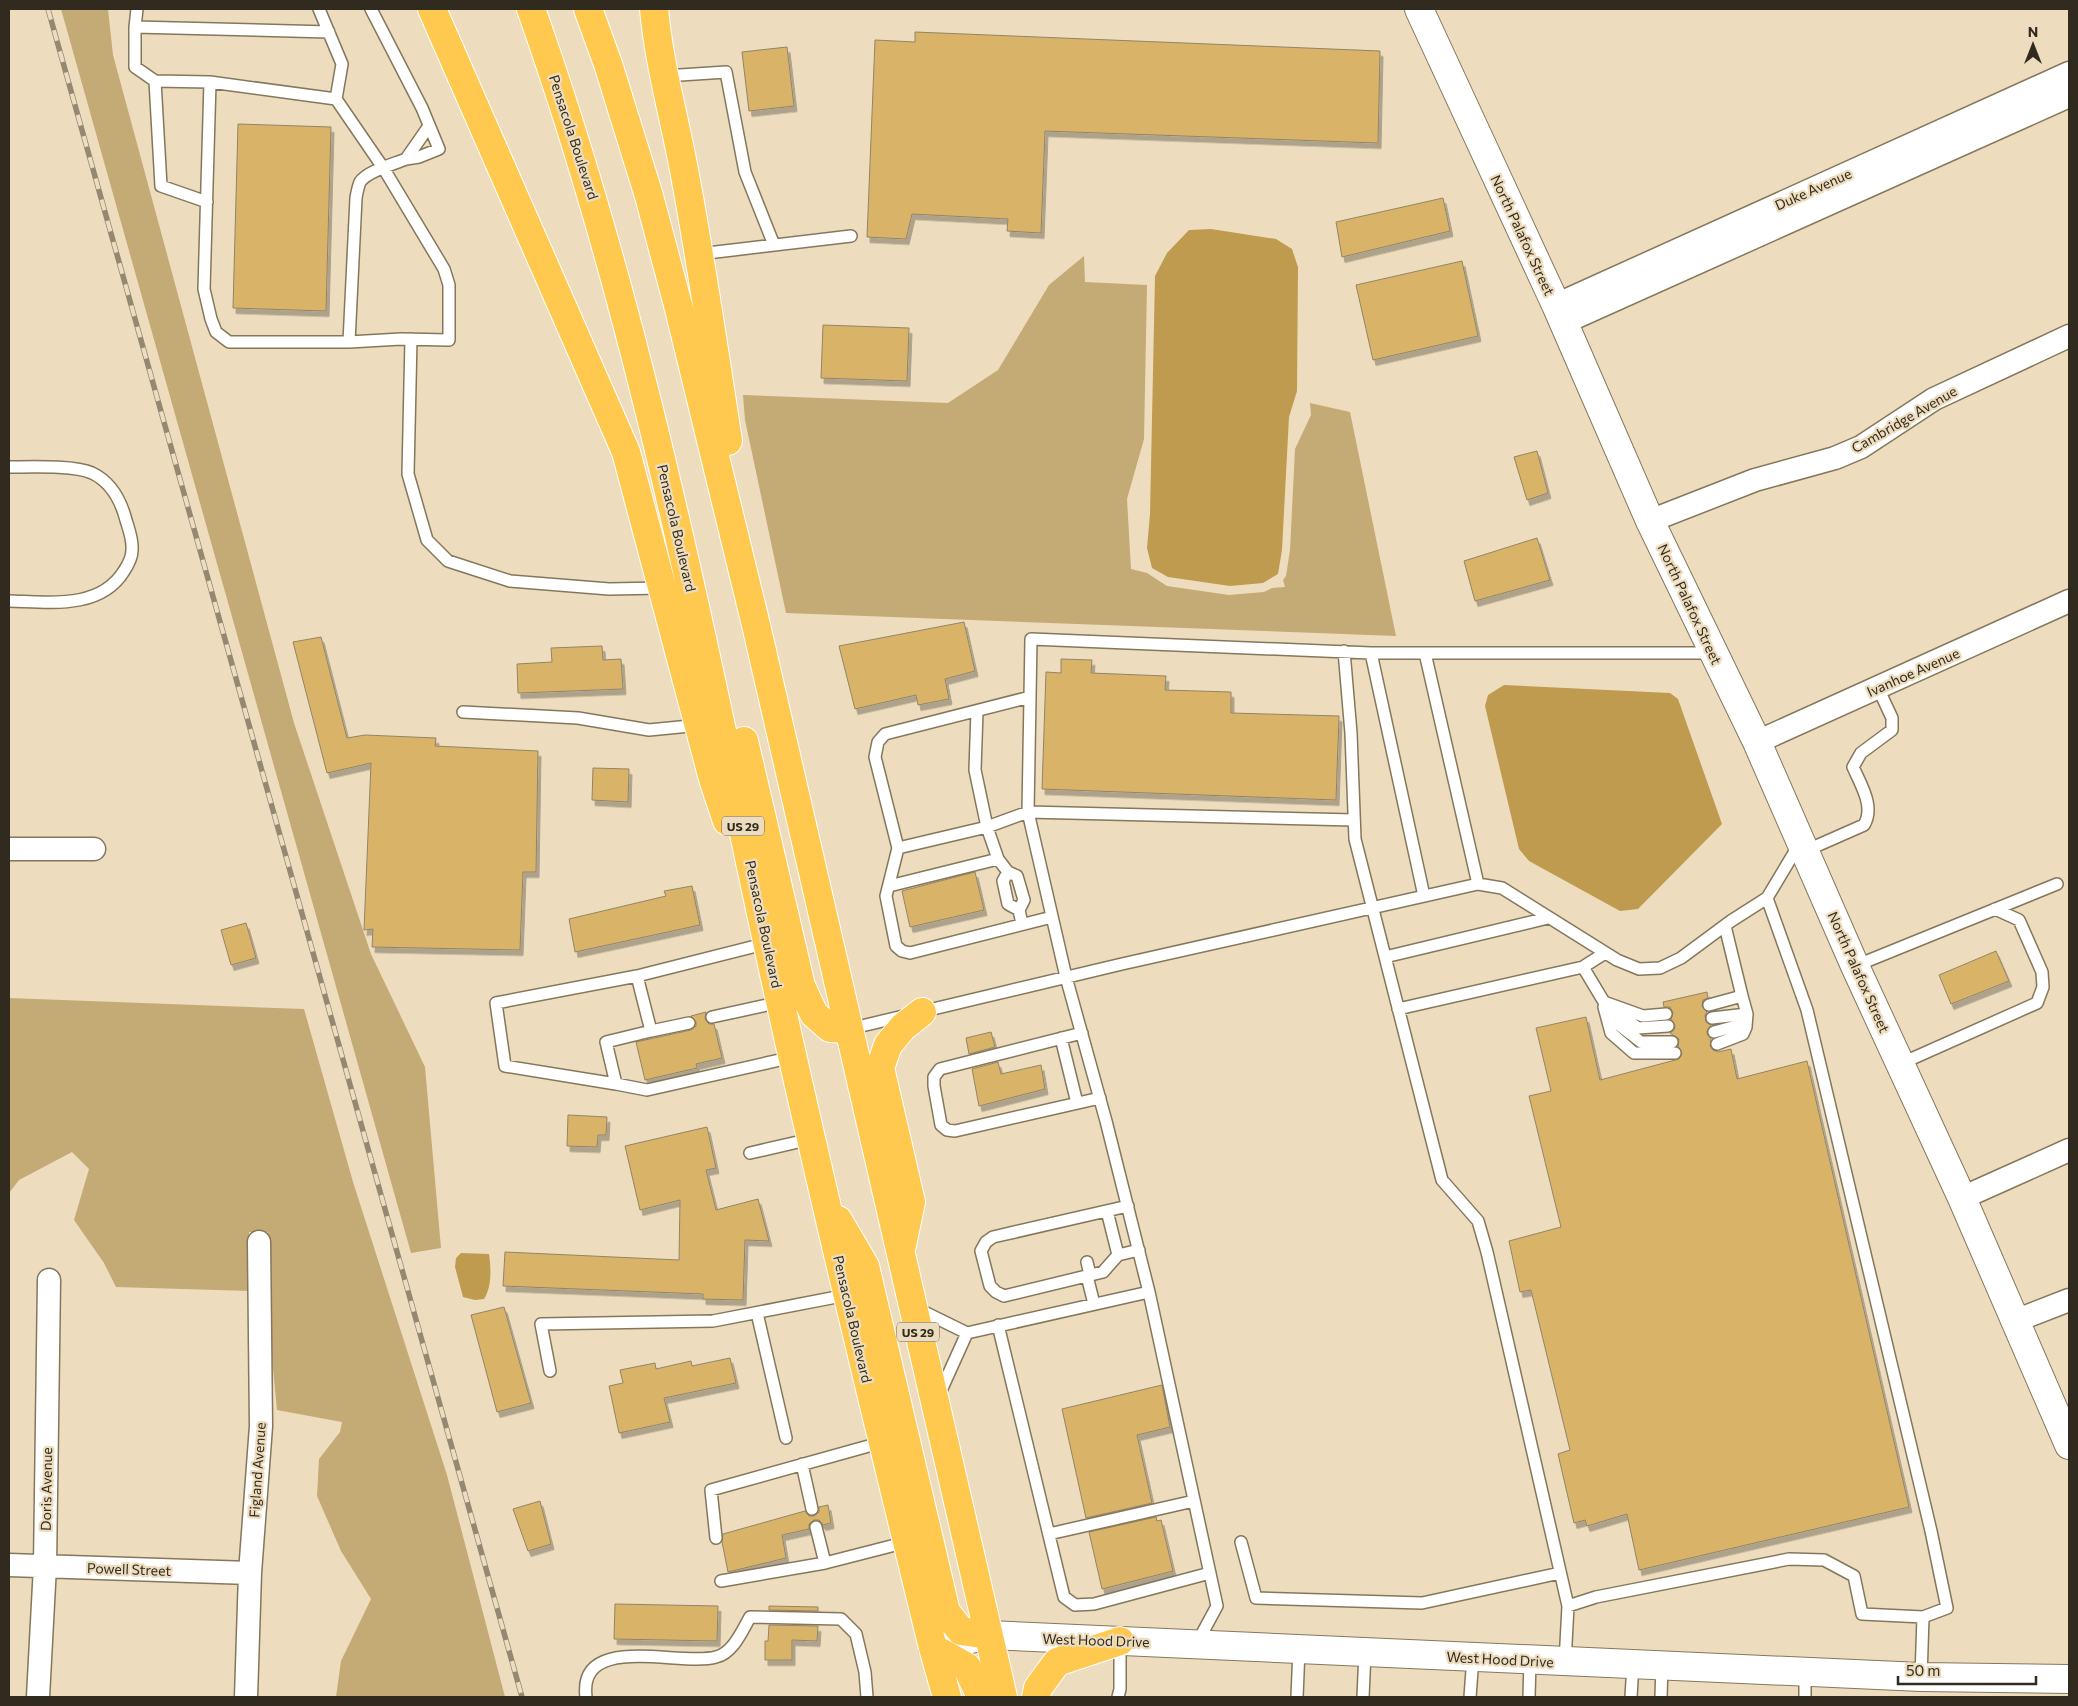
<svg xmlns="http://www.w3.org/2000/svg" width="2078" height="1706" font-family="Commissioner,sans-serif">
	<defs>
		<filter id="shadow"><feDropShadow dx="3" dy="5.5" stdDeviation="0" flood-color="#0004"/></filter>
	</defs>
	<rect width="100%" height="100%" fill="#edddbe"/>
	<!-- green -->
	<path fill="#c4aa74" d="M61,9H108L113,55L294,723L371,954L425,1067L441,1248L411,1253Z
		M1084,256L1085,282L1147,285L1144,439L1127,499L1131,569L1147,573L1167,586L1229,595L1264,592L1272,588L1285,587L1283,580L1286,576L1290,550L1295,449L1311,415L1310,403L1350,412L1396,636L786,613L745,420L743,395L948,403L998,370L1049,285Z
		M9,998L304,1009L353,1182L447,1475L505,1697H336L341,1661L371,1599L341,1551L317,1496L319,1459L340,1432L342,1422L277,1410L269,1327L268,1232H249L250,1291L116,1287L104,1263L74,1220L89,1169L72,1152L19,1180L9,1193Z"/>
	<!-- water -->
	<path fill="#be9b4f" d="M1211,229L1276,239L1292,249L1298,267L1297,391L1289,417L1282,550L1278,574L1263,583L1230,586L1168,577L1152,568L1147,548L1150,514L1155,276L1167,253L1189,230Z
		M1504,685L1670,693L1678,699L1722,824L1638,909L1620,911L1529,861L1519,849L1485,706L1488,695Z
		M461,1253L489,1254C491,1268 492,1287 484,1299L475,1300L463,1297L455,1267L456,1258Z"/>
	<!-- building -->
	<path fill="#d9b468" stroke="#928467" filter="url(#shadow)" d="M915,32L1380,51L1378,143L1045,131L1041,233L1007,231L1008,219L912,214L906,239L867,237L875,40L915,42Z
		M787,47L794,106L749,111L742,52Z
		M238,124L331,127L326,311L233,308Z
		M1443,198L1450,231L1342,257L1336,222Z
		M1462,261L1478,336L1373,360L1356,285Z
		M823,325L909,328L907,381L821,378Z
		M1537,451L1548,493L1527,500L1514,457Z
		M1537,538L1550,580L1475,601L1464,561Z
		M964,622L975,671L945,679L949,699L918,705L916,695L855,709L839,646Z
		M321,637L347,738L365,735L436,738L435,746L538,751L536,872H523L520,950L372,947L373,929L364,930L371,763L327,773L293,642Z
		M602,646L603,660L621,659L623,689L518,693L517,664L552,662L551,648Z
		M1061,659L1092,660L1091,673L1166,676L1165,690L1231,692V713L1339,716L1336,800L1042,789L1046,672L1061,673Z
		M593,768L629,769L628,802L592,800Z
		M975,872L984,910L910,927L902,891Z
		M692,886L700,925L575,952L569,919L666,896L664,891Z
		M246,923L256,958L231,965L221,930Z
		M1996,951L2009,981L1951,1004L1939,975Z
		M1707,992L1708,998L1703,1000L1702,1006L1707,1012L1705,1015L1706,1022L1711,1025L1707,1031V1034L1711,1039L1710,1046L1713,1050L1718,1052L1731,1049L1737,1079L1807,1061L1909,1507L1639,1570L1627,1514L1587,1526L1585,1520L1574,1523L1558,1454L1570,1450L1531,1290L1520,1292L1509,1241L1561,1227L1529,1096L1551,1091L1536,1028L1586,1017L1600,1080L1679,1059L1682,1053L1678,1046L1679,1039L1670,1033L1674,1030L1675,1026L1671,1019L1673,1013L1670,1007H1664L1663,1002Z
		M706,1012L705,1019L709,1024H714L722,1058L696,1064L697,1068L645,1080L636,1042L691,1030L696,1026V1022L691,1016Z
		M991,1032L995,1047L969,1054L966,1038Z
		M998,1062L1001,1074L1041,1065L1045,1089L979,1106L972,1069Z
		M568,1115L607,1117L606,1135H598L597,1147L567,1146Z
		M707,1127L716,1168L706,1170L716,1210L758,1199L769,1241L745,1240L743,1300L703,1299V1294L503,1286L505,1252L679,1260L680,1200L640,1210L625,1146Z
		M504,1307L531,1403L497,1412L471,1315Z
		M730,1358L736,1383L664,1398L670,1422L619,1433L609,1386L623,1383L620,1370L655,1363L656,1369L691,1361L692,1366Z
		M1162,1385L1170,1427L1137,1435L1152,1503L1086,1518L1062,1409Z
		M540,1501L551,1544L528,1551L513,1509Z
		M828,1505L831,1523L823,1525L819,1520H814L809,1524V1529L782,1535L786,1558L728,1572L722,1542L723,1534L805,1511L809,1516H814L819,1512V1507Z
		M1156,1517L1157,1521L1161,1520L1173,1571L1102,1589L1089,1532Z
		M615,1604L718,1606L717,1641L614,1639Z
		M769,1606L818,1607V1611L769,1610Z
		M769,1625L818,1626L817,1641L792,1640V1660H765V1641H768Z"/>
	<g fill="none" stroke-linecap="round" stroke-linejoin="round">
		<defs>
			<path id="lane" d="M137,9L135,27L329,32
				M319,9L342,64L336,99
				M371,9L422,108L439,149L419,157L406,159L429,126
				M135,27V67L155,81
				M665,76L726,72L745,172L774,245
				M207,202L161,186L155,81L210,82
				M699,254L851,236
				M411,339L408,474L427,540L448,561L510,581L609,589L662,588
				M349,342H229L216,332L211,319L204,289L210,82L336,99L384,169L444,269L449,285V340L401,339L349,342L356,198C357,192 358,187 360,182C367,171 394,164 406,159
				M9,467C30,467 74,465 92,473C111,482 121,501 126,520C129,530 133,540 132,550C132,557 128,565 124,571C100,610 48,602 9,601
				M1344,651L1351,733L1355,839L1442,1180L1478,1221L1487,1252L1568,1606L1565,1662
				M1371,653L1424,896
				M1425,653H1713
				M1030,697L885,734L878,742L875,757L898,848L886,896L896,946L902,951L910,953L1052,917
				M977,711L975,770L987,827L998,859L1008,872L1017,876L1024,900L1019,910L1022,924
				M463,712L578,718L649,730L700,725
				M898,848L987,827L1028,812L1354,820
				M1805,851L1864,825C1875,807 1861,785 1853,767L1861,753L1892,730V718L1878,688
				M1008,872L1003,881L1008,904L1019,910
				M1478,884L1502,888L1617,960L1639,969L1660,968L1681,958L1731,921L1767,898L1800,843
				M889,886L998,859
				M1767,898L1807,1010L1931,1531L1947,1608L1923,1617L1921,1677
				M1725,926L1742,996
				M1385,957L1548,918
				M1855,966L2057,884
				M1583,967L1604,1002L1643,1016L1666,1014
				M637,976L651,1031L606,1042L616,1084L647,1090L793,1057
				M1709,1005L1742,996L1747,1014L1712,1018
				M1604,1007L1611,1033L1634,1053H1675
				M1398,1009L1583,967L1605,953
				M712,1017L781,1002
				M1668,1026L1638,1028L1604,1002L1619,1025L1641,1042H1672
				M849,1029C940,1008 1031,985 1122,964L1478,884L1425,653H1371L1031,639L1028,812L1066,977L1106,1121L1149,1292L1217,1606L1197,1643
				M651,1031L689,1023
				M1714,1032L1736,1026L1747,1014L1746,1027L1743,1034L1717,1044
				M1082,1033L940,1069L934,1077V1086L941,1125L947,1130L955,1131L1100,1098
				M1061,1038L1077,1103
				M1900,1064L2037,1003L2043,987L2042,972L2019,920L1995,909
				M616,1084L505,1066L496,1003L637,976L768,943
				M750,1153L811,1139
				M1128,1206L993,1237L986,1242L981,1251L990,1286L996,1292L1004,1296L1103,1272L1118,1255L1139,1250
				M1107,1211L1118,1255
				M1087,1262L1090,1275
				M1087,1276L1094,1304
				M916,1308L967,1333L1149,1292
				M757,1313L786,1438
				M998,1325L1064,1597L1075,1605L1094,1604L1210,1573
				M550,1371L541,1324L713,1321L847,1295
				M939,1395L967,1333
				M802,1464L812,1509
				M1049,1534L1194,1501
				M716,1538L711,1490L883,1442
				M1241,1542L1256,1598L1422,1603L1560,1573
				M825,1563L907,1542
				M721,1581L825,1563L816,1527
				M1568,1606L1596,1597L1789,1559L1824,1560L1854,1576L1862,1614L1923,1617
				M586,1697C578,1632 681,1667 716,1657C733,1653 742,1631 750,1617L841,1619L856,1634L865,1672L867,1697
				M1118,1697L1120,1689V1641
				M1297,1697L1299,1649
				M1363,1697L1365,1652
				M1470,1697L1473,1657
				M1529,1697L1530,1660
				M1631,1697L1633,1664
				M1661,1697L1662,1666
				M1805,1697V1672"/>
			<path id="street" d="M1556,305L2069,73
				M1563,323L2069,96
				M1650,521L1755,480L1835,458L1861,447L1934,399L2069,336
				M1757,742L2069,601
				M9,849H94
				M1962,1198L2069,1150
				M2015,1321L2069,1300
				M9,1565L250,1573
				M38,1697L45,1566L49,1280
				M246,1697L250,1573L261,1426L259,1242"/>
			<path id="secondary" d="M1419,9L1556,305L1650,521L1757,742L1855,966L1962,1198L2069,1445
				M933,1648L988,1635L1921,1677L2069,1679"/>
			<path id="highway" d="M432,9L626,452L713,779L727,821
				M531,9C639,313 700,631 768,946C819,1181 876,1415 933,1648L947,1697
				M588,9L608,64L649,196L679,309L756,625L1003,1697
				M654,9C659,64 674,116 684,170C701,260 714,350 728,441
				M744,741L801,986L814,1014L830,1028L848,1029
				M838,1220L865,1266L946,1612L961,1631L988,1635
				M902,1245L911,1202L880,1068L888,1045L903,1027L922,1012
				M933,1648L967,1667L981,1697
				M1036,1697L1038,1688L1057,1662L1120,1641"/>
		</defs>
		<!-- lane casing -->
		<use href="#lane" stroke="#85775b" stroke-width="14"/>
		<!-- street casing -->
		<use href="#street" stroke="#85775b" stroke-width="25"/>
		<!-- secondary casing -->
		<use href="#secondary" stroke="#85775b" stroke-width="30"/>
		<!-- highway casing -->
		<use href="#highway" stroke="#fff" stroke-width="30"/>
		<!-- lane -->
		<use href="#lane" stroke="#fff" stroke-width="11"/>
		<!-- street -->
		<use href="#street" stroke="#fff" stroke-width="22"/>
		<!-- secondary -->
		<use href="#secondary" stroke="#fff" stroke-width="28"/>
		<!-- highway -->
		<use href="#highway" stroke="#ffc94f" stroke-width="28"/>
		<defs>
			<path id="rail" d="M48,9L522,1697"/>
		</defs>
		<!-- rail casing -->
		<use href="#rail" stroke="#948873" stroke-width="5.5"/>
		<!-- rail -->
		<use href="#rail" stroke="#edddbe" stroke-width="4" stroke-dasharray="11" stroke-linecap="butt"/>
	</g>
	<g text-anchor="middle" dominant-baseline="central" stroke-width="4.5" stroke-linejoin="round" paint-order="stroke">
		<!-- shield labels -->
		<g fill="#edddbe" stroke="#69604f" stroke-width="1">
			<rect x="722" y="816.5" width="42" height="19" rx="4"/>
			<rect x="897" y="1322.5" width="42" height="19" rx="4"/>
		</g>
		<g font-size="12" font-weight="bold" fill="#312b1f">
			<text x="743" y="826">US 29</text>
			<text x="918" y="1332">US 29</text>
		</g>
		<!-- street labels -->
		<g font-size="14" fill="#312b1f" stroke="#edddbe">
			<text transform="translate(574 137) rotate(72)">Pensacola Boulevard</text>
			<text transform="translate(1813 189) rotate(-24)">Duke Avenue</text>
			<text transform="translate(1523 235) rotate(65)">North Palafox Street</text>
			<text transform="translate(1904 419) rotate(-30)">Cambridge Avenue</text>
			<text transform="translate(677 528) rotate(77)">Pensacola Boulevard</text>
			<text transform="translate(1690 604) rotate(65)">North Palafox Street</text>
			<text transform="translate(1913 672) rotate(-24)">Ivanhoe Avenue</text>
			<text transform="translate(764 924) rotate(78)">Pensacola Boulevard</text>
			<text transform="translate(1859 972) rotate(66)">North Palafox Street</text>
			<text transform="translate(853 1319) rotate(77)">Pensacola Boulevard</text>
			<text transform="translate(257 1470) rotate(-86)">Figland Avenue</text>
			<text transform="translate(46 1489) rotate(-89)">Doris Avenue</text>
			<text transform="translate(129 1569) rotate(2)">Powell Street</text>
			<text transform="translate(1096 1640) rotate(2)">West Hood Drive</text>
			<text transform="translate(1500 1659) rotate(3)">West Hood Drive</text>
		</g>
	</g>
	<!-- border -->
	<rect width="2078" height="1706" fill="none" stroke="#312b1f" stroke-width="20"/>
	<!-- north arrow -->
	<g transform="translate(2033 45)" stroke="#edddbe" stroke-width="4" paint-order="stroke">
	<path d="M0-4L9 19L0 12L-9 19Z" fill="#312b1f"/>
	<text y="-8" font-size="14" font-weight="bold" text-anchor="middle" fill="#312b1f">N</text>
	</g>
	<!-- scale -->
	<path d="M1898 1676v8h138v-8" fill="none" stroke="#312b1f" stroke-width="2.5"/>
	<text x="1906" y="1676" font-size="15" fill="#312b1f" stroke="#edddbe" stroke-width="4" paint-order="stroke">50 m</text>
</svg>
